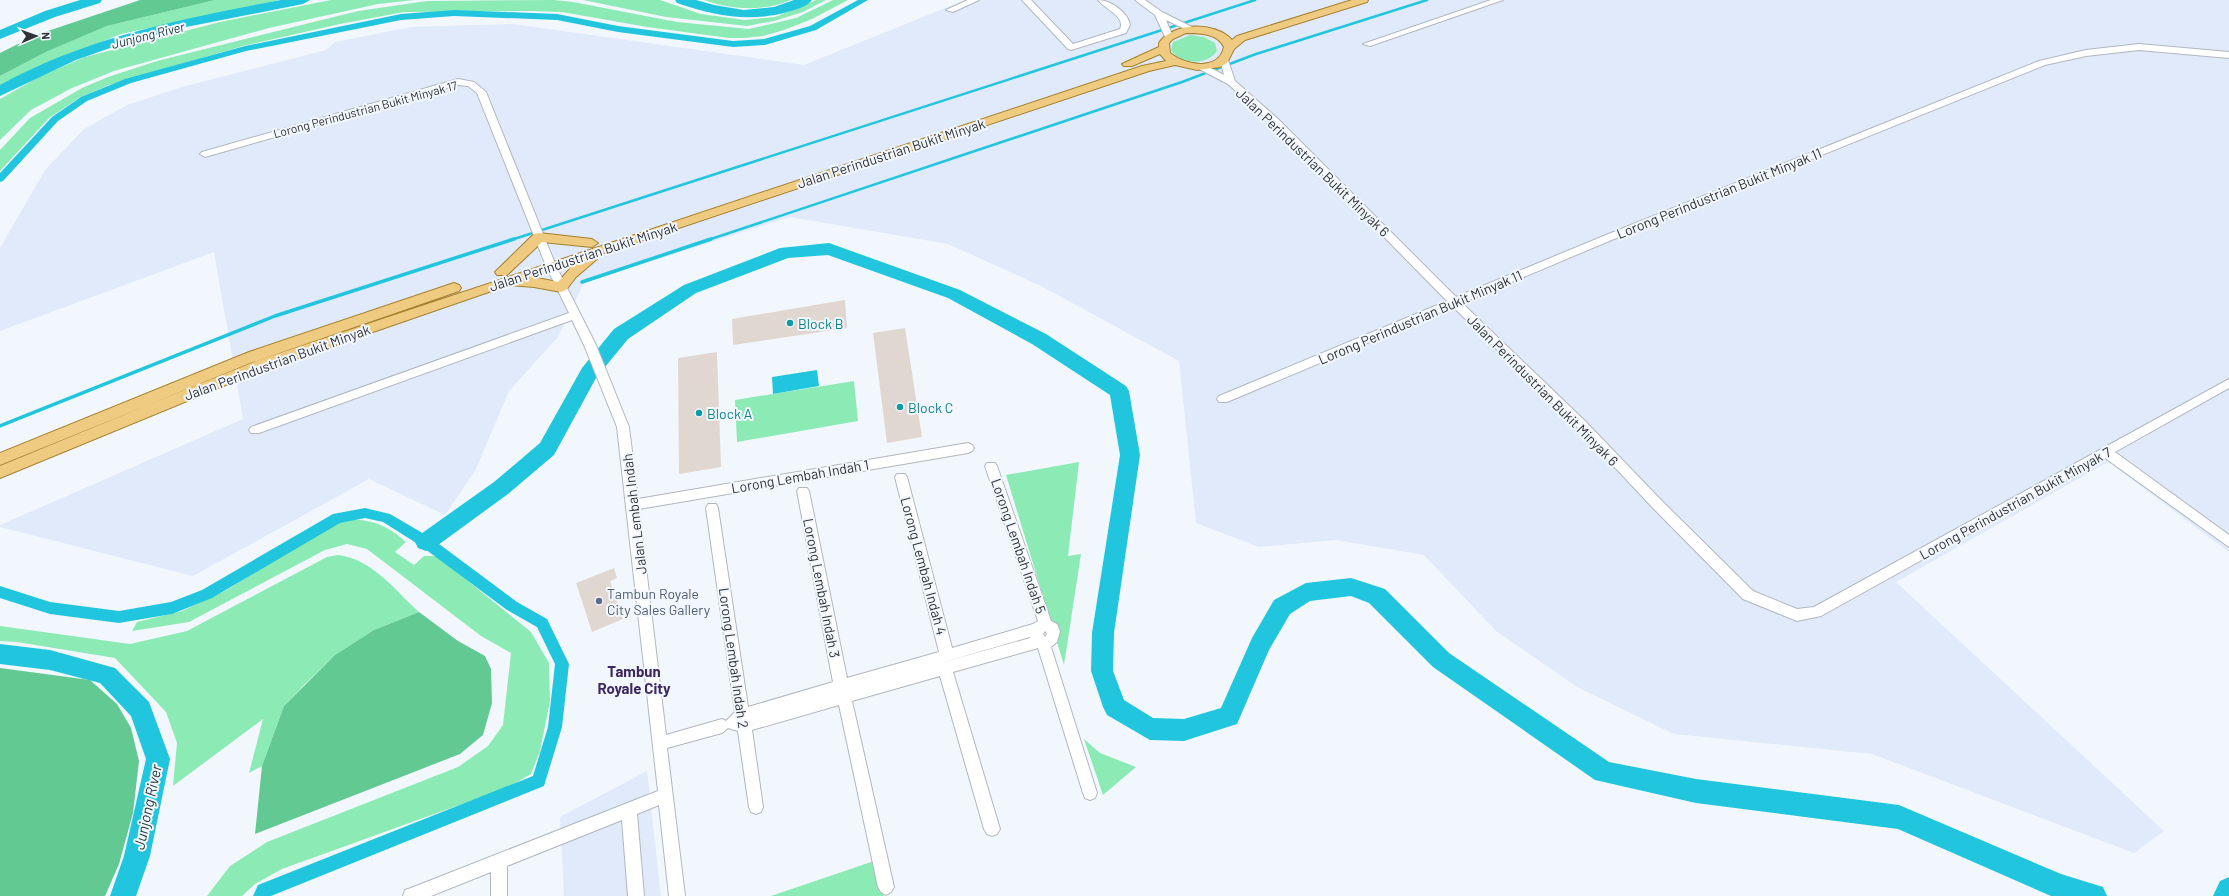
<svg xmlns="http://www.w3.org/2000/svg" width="2229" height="896" font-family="Barlow,sans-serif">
	<rect width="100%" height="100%" fill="#f2f7fe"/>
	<!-- built -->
	<path fill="#e0eafa" d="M965,0H2229V552L2108,462L1896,582L2164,831L2134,853L1872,754L1674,734L1577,687L1496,631L1424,555L1336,540L1259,547L1196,523L1179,361L1039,285L948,244L790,217L584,283L558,337L509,391L476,469L445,515L369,479L193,576L0,527V525L243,419L214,252L0,331V248L45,170L84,129L127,105L182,87L326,50L335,42L411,27L513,24L804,65Z
		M647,771L661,896H564L560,817Z"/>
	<!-- green -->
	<path fill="#8cebb5" d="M215,0H280L121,34L20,75L0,86V76L46,52L107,26Z
		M331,0H415L378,4L269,28L114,71L72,88L31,110L0,140V99L39,77L85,57L220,22Z
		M554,0L573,2L677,22L749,29L796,18L833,0H848L812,19L784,30L763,36L744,38H729L647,27L562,12L530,11L404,12L340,24L243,46L109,85L79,98L49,118L0,171V150L30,118L82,88L108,77L157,61L358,11L427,1Z
		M583,0H660L701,14L745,20L775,17L816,0H826L803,12L774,21L747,26L666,17Z
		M704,0H791C763,12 732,10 704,0Z
		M1190,35L1204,37L1215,43L1217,51C1207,66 1181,65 1171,50L1173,42Z
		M854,381L858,421L737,442L735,400Z
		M1079,462L1068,556L1081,554L1064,665L1006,475Z
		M352,519C376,521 388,526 406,542L395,552L414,565L424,556H437L531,632L549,663L550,701L540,751L531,774L509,787L282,869L255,884L242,896H207L230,866L267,842L458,767L488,746L503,725L511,653L481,636L367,549L347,544L325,550L189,622L132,631L137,622L182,611L225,591L335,524Z
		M338,555C372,559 395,590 419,612L374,630L335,655L305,684L284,706L262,766L249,773L263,719L173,786L177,743L166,712L115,658L17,642L0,641V626L130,644L187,631L327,557Z
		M1084,739L1100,753L1136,767L1103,795Z
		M874,861L884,896H771Z"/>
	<!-- forest -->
	<path fill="#61c991" d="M140,0H215L107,26L46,52L0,76V53L36,35Z
		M419,612L458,641L485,656L491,669L492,703L483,735L460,754L255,834L262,766L284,706L335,655L374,630Z
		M0,668L90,680L117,704L131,728L139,761L133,813L119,864L105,896H0Z"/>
	<!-- water -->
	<path fill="#21c6de" d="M817,370L819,386L773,394L772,377Z"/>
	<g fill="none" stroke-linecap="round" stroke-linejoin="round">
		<!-- stream-far1 -->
		<path stroke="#21c6de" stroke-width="2.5" d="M511,240L1255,0
			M708,240L1182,82L1256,54L1427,0"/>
		<!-- stream -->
		<path stroke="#21c6de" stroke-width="3.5" d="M582,282L711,239
			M0,426L275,316L514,239"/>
		<!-- canal -->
		<path fill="#21c6de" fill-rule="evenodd" d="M858,0H868L816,30L765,45L733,47L618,32L557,20L454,16L401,20L246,51L131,83L87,101L58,121L3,181L0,182V173L52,117L81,97L125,79L245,46L401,14L454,10L557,14L618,26L733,41L764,39L810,26Z
			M365,508L390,514L431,538L517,602L547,619L569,664L562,727L544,786L271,896H253L258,885L533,776L548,727L555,664L537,627L507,610L421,546L383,522L365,518L340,523L212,598L172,614L119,623L50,614L0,598V586L50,602L119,611L171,602L202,590L333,514Z"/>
		<!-- river -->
		<path fill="#21c6de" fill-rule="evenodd" d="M80,0H102L100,3L55,17L0,39V30L45,11Z
			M281,0H310L303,4L186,27L113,47L76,60L0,96V85C87,37 184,18 281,0Z
			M675,0H696L714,5L744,10L774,7L794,0H812C808,6 798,9 791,11C752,23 715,16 677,3Z
			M829,243L960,290L1046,334L1126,386L1129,391L1140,455L1114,633L1113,671L1124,700L1153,718L1184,719L1221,708L1252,638L1274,600L1306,583L1351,578L1385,589L1449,653L1609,762L1696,779L1899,805L2061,874L2103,887L2107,896H2051L1898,829L1696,803L1595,780L1433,667L1369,603L1351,596L1310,601L1290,614L1269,650L1237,724L1184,741L1150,740L1107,715L1103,707L1091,671L1092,633L1120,455L1110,395L1032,344L948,298L828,255L788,258L696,293L628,339L596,378L554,455L508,494L434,548L426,551L418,548L415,542L418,536L494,482L540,443L582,368L614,329L684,285L780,248Z
			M0,644L50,650L115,668L149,702L170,759L150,856L136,896H110L124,856L146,759L131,716L100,683L50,670L0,664Z
			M2229,877V896H2213L2220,881Z"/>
	</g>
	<!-- building -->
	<path fill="#e1d7d1" d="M845,300L847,328L733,345L732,319Z
		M905,328L922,437L887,443L873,333Z
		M717,352L721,467L679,474L678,358Z
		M614,568L617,578L610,581L623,619L592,632L576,583Z"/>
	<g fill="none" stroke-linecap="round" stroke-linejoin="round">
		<defs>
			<path id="minor" d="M968,0H979L953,12L946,10Z
				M1022,0H1031L1073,44L1120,29C1126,17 1105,9 1098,0C1110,0 1128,12 1130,25L1126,33L1071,50L1068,49Z
				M1135,0H1145L1162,12L1198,30L1191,32L1166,20L1173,37L1166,39L1155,15Z
				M1491,0H1503L1370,46L1363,44Z
				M2139,44L2229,52V58L2139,50L2086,56L2045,65L1614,239L1462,303L1585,421L1660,499L1753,591L1797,609L1814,607L2229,379V388L2115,452L2229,535V547L2105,458L1821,616L1797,621L1743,599L1652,507L1577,427L1453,307L1227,402H1219L1217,399L1219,396L1447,301L1272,123L1228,84L1199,69V65H1205L1224,75L1220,59L1221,57H1227L1235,81L1278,119L1456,297L1606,235L2039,61L2086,50Z
				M458,79L474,82L486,92L556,266L596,345L629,427L638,499L968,443L972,445L974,448L972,451L968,453L639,509L666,735L722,719L726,721L735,712L706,508L708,504H716L718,508L748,707L833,682L797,491L799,488H807L809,491L847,678L939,652L895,477L897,474H905L907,477L952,648L1033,624L1038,621L985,466L987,463H995L997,466L1051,621L1057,624L1060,631L1057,642L1051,647L1097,793L1095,798L1090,800L1085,798L1083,793L1038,648L953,672L1000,829L997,834L992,836L987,834L984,829L940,676L852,701L894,887L891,892L886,895L881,892L878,887L839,705L752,730L763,807L761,812L756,814L751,812L749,807L738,731L728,728L722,733L667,748L685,896H669L659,805L637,814L644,896H628L622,820L507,866V896H491V872L431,896H403L405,890L411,888L658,791L617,427L584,345L572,320L259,433H251L249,430L251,427L569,313L546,266L477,93L468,86L458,85L205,157L200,154L202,152ZM1045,631L1047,634L1045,637L1043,634ZM1030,637V638L937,664Z"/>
			<path id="major" d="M1352,0H1368L1367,2L1245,40L1234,49L1227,63L1220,67L1197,70L1175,65L1149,71L598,255L597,259L576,277L566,290L561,292L534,287L509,285L260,371L0,478V466L250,363L1142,66L1166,61L1160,54L1132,66H1124L1122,64L1159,47V43C1173,22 1215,21 1232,40L1237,36ZM1186,33C1198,33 1218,33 1224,47C1219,71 1186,66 1170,53L1169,43L1173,39ZM576,262L558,282L532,277Z
				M539,233L592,239L598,243L592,247L542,242L507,275H497L495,272L534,234Z
				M454,283L459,285L461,288L459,291L259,360L0,465V453L249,352Z"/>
		</defs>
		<!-- minor casing -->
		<use href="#minor" stroke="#b1b7bf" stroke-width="2"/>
		<!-- major casing -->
		<use href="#major" stroke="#a58030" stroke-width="2"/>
		<!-- minor -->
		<use href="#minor" fill="#fff" fill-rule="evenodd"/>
		<!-- major -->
		<use href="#major" fill="#eecb80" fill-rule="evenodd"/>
	</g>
	<!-- markers -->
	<g fill="#0f9aa8" stroke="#f2f7fe" stroke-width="1.5">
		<circle cx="790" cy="323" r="4"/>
		<circle cx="900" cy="407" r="4"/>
		<circle cx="699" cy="413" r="4"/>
	</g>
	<circle fill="#5c6f8a" stroke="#f2f7fe" stroke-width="1.5" cx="599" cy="601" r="4"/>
	<g text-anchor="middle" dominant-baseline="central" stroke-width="4" stroke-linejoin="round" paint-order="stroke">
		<!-- far-street labels -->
		<g font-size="12" fill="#313337" stroke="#f2f7fe">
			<text transform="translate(365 109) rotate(-15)">Lorong Perindustrian Bukit Minyak 17</text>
		</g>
		<!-- far-water labels -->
		<g font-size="13" font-style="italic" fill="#243c41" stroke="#f2f7fe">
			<text transform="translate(148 35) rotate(-14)">Junjong River</text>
		</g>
		<!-- street labels -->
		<g font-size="14" fill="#313337" stroke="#f2f7fe">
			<text transform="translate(891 153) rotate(-18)">Jalan Perindustrian Bukit Minyak</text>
			<text transform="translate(1313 162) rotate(44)">Jalan Perindustrian Bukit Minyak 6</text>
			<text transform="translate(1719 193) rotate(-22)">Lorong Perindustrian Bukit Minyak 11</text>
			<text transform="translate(583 256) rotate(-18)">Jalan Perindustrian Bukit Minyak</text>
			<text transform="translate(1420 317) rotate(-23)">Lorong Perindustrian Bukit Minyak 11</text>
			<text transform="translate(277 362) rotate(-20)">Jalan Perindustrian Bukit Minyak</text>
			<text transform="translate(1543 390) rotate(45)">Jalan Perindustrian Bukit Minyak 6</text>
			<text transform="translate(800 476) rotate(-10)">Lorong Lembah Indah 1</text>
			<text transform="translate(2015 503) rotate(-29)">Lorong Perindustrian Bukit Minyak 7</text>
			<text transform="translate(634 514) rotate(-97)">Jalan Lembah Indah</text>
			<text transform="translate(1019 546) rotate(71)">Lorong Lembah Indah 5</text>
			<text transform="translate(924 566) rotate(75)">Lorong Lembah Indah 4</text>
			<text transform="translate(822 588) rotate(79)">Lorong Lembah Indah 3</text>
			<text transform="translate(734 658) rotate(82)">Lorong Lembah Indah 2</text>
		</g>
		<!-- culture labels -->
		<g font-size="14" fill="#0d838f" stroke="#f2f7fe" text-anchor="start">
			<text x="798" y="323">Block B</text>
			<text x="908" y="407">Block C</text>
			<text x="707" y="413">Block A</text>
		</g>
		<!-- service labels -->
		<g font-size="14" fill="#4e5e75" stroke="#f2f7fe" text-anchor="start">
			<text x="607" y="593">Tambun Royale<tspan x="607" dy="16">City Sales Gallery</tspan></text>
		</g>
		<!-- neighbourhood labels -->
		<g font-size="15" font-weight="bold" fill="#3d2862" stroke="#f2f7fe">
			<text x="634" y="671">Tambun<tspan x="634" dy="17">Royale City</tspan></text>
		</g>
		<!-- water labels -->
		<g font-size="15" font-style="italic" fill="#243c41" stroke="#f2f7fe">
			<text transform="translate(147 807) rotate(-78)">Junjong River</text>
		</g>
	</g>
	<!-- north arrow -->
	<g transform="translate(36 36) rotate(88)" stroke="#f2f7fe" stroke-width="3" paint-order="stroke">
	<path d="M0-3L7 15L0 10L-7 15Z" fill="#313337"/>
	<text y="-6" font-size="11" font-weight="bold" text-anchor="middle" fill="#313337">N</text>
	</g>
</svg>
